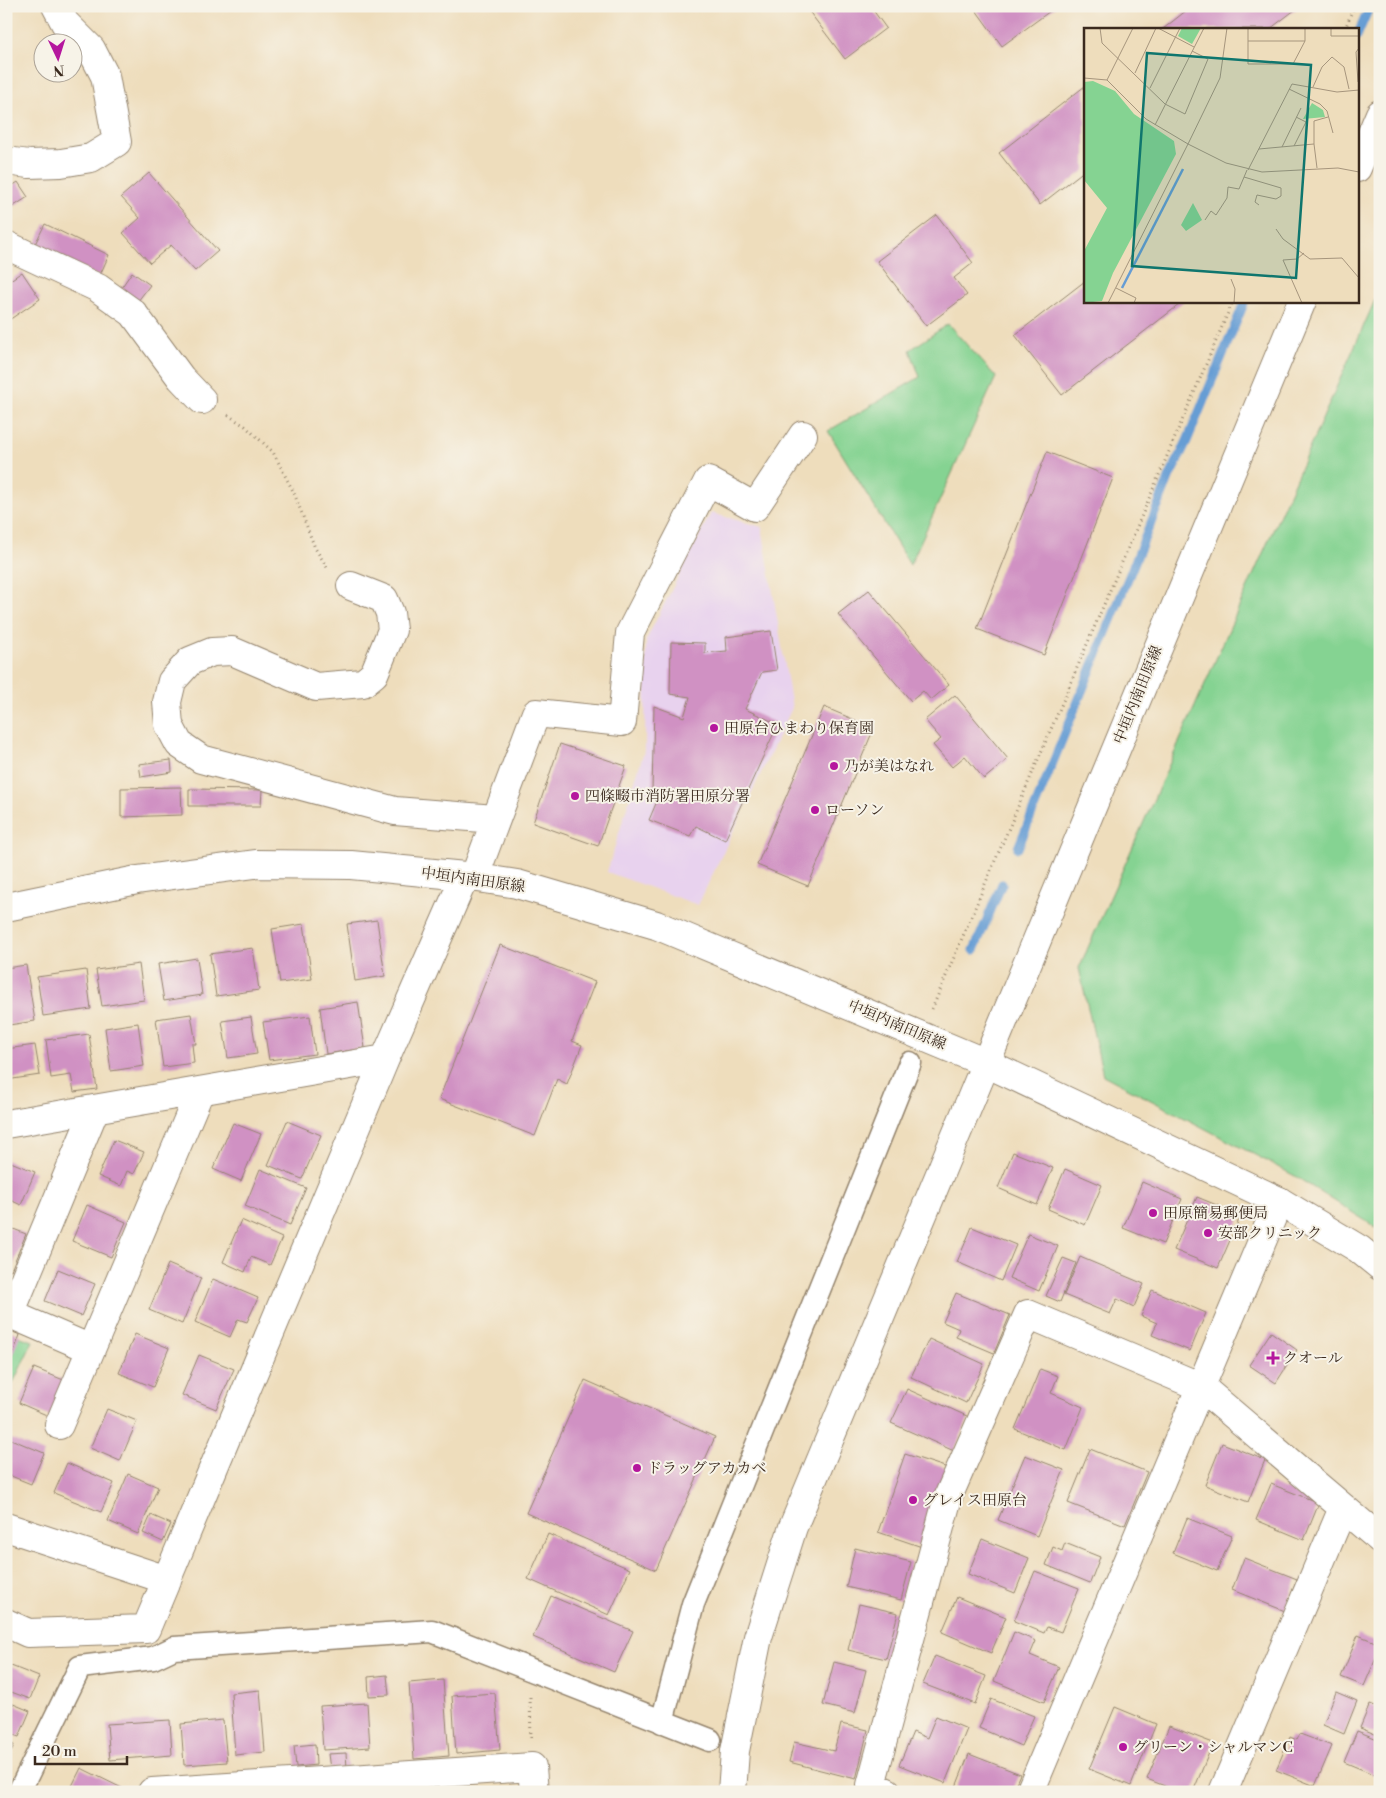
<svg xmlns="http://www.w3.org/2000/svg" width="1386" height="1798" font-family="'Libre Bodoni','Noto Serif JP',serif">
	<rect width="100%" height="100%" fill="#f7f3e8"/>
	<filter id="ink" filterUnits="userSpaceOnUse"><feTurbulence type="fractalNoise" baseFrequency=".02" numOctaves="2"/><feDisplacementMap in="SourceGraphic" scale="10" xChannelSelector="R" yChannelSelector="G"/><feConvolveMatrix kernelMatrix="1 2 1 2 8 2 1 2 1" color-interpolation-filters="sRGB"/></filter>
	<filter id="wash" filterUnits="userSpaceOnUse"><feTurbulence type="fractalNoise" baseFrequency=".0096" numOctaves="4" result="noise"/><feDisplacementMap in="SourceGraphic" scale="20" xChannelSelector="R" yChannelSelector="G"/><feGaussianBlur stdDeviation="1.12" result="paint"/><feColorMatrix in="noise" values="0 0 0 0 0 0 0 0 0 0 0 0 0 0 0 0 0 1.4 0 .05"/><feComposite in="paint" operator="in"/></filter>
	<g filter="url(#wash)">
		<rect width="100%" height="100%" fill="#eeddbc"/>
		<!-- built -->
		<path fill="#e8d2ee" d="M711,513L762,527L792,708L698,905L607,872L645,748L646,640Z"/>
		<!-- green -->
		<path fill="#85d392" stroke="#607e58" d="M1380,289V1230L1295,1176L1103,1075L1079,968Z
			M948,324L996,377L910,565L828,431L920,377L910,350Z
			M6,1332L33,1341L6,1398Z"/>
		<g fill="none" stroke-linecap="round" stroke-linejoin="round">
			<!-- stream -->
			<path stroke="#669dd4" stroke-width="9" d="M1357,36L1370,6
				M1018,848L1170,476L1187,441L1245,301
				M974,950L1002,884"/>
		</g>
		<g id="blocks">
			<!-- building -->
			<path fill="#d091c3" d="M805,6H870L886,28L845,59Z
				M973,6H1057L1002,46Z
				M1192,6H1300L1270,29H1163Z
				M1085,86V170L1040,205L999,153Z
				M149,173L218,251L195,271L171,245L150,263L123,233L140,218L121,197Z
				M18,182L28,197L6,211V190Z
				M937,215L973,263L954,278L967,295L926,326L877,261Z
				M45,224L109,255L99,277L34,246Z
				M22,272L40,299L6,322V283Z
				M132,272L150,285L138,301L121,288Z
				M1085,281V301H1184L1062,395L1015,335Z
				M1047,452L1113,478L1044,655L977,629Z
				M869,590L949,685L931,700L923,691L911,701L838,614Z
				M771,631L777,670L762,672L745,709L778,724L725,840L696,826L690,836L649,820L660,794L652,791L654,706L684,717L690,697L670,694L671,642L705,643V653L727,651L726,637Z
				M955,695L1008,759L984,779L965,756L952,767L933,745L941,739L925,720Z
				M824,707L874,728L808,886L757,865Z
				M560,744L626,766L598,846L533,823Z
				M171,760L172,772L141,777L139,764Z
				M181,787L182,815L121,817V788Z
				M189,789L262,790L261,806H189Z
				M377,920L385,976L355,981L347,924Z
				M304,924L312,979L280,983L272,929Z
				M500,945L595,982L572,1041L582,1045L567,1084L557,1079L535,1136L439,1099Z
				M253,948L259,990L216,996L210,954Z
				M197,958L202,995L164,1001L158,964Z
				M139,964L144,1000L102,1006L96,970Z
				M26,965L35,1021L9,1025L6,1006V968Z
				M86,970L91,1009L43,1016L37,977Z
				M358,1002L365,1048L326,1054L320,1008Z
				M191,1014L196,1044H192L194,1063L163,1067L156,1019Z
				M310,1016L315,1054L269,1060L263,1022Z
				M251,1017L257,1054L228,1058L222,1021Z
				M138,1023L144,1066L111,1071L105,1028Z
				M89,1034L97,1089L74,1092L71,1075L51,1078L46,1040Z
				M35,1045L40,1075L6,1080V1049Z
				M287,1121L321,1135L302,1179L268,1165Z
				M233,1123L261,1134L241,1181L213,1169Z
				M114,1140L144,1152L134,1174L127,1171L121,1186L98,1176Z
				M1013,1152L1053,1168L1037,1205L998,1188Z
				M6,1160L35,1172L21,1205L6,1198Z
				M260,1169L306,1188L290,1225L245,1206Z
				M1065,1169L1102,1185L1085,1225L1048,1209Z
				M1142,1182L1182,1199L1163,1244L1123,1228Z
				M1197,1197L1241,1215L1218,1268L1174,1250Z
				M87,1205L126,1222L111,1257L72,1241Z
				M241,1220L282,1238L270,1265L251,1257L245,1272L223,1262Z
				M6,1226L26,1234L11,1270L6,1269Z
				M972,1227L1016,1245L1001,1281L957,1262Z
				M1028,1234L1058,1246L1039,1291L1009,1278Z
				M1080,1257L1144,1284L1134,1307L1117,1299L1110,1314L1064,1295Z
				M1063,1258L1076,1263L1060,1302L1046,1296Z
				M168,1264L201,1278L182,1324L149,1310Z
				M58,1269L95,1284L81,1316L45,1301Z
				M213,1279L258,1298L247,1322L238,1319L230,1337L195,1322Z
				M1152,1290L1206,1313L1190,1351L1152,1335L1157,1323L1141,1316Z
				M956,1293L1010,1315L994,1353L956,1337L959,1329L943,1322Z
				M6,1329L20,1335L13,1354L6,1352Z
				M1271,1332L1297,1350L1276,1383L1249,1365Z
				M135,1334L169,1348L153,1387L119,1373Z
				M929,1339L984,1364L966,1403L911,1377Z
				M199,1355L234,1369L216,1409L182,1395Z
				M34,1368L66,1381L51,1417L19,1403Z
				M1040,1369L1058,1376L1051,1393L1083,1407L1066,1450L1015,1429Z
				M585,1380L715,1437L656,1570L526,1513Z
				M907,1389L969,1417L954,1451L891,1423Z
				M107,1409L137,1421L120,1461L90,1448Z
				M6,1437L44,1453L31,1484L6,1474Z
				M1222,1443L1265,1460L1248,1502L1205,1485Z
				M1090,1449L1147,1472L1125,1525L1068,1503Z
				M905,1454L948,1468L922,1547L878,1532Z
				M1025,1455L1064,1470L1037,1536L998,1520Z
				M67,1463L114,1483L101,1512L54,1493Z
				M128,1474L158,1487L138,1534L108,1521Z
				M1271,1484L1319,1503L1304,1540L1256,1520Z
				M151,1515L171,1524L163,1542L143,1533Z
				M1187,1518L1232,1536L1217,1571L1173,1553Z
				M548,1534L630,1569L609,1615L528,1579Z
				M982,1539L1029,1558L1015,1593L968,1574Z
				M1065,1543L1100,1557L1090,1583L1046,1565L1053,1547L1062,1551Z
				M855,1548L911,1562L901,1600L846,1587Z
				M1244,1558L1297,1579L1285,1611L1232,1590Z
				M1035,1571L1079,1588L1061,1632L1047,1627L1044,1633L1014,1621Z
				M551,1596L633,1631L614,1672L533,1637Z
				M957,1597L1006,1617L991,1653L942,1632Z
				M859,1604L898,1613L886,1659L848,1650Z
				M1014,1632L1036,1641L1030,1655L1059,1667L1044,1702L994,1681Z
				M1358,1635L1380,1644V1649L1364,1686L1341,1677Z
				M935,1656L986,1676L975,1704L923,1684Z
				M834,1662L866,1670L855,1713L823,1705Z
				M6,1664L39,1677L30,1699L6,1690Z
				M387,1675L389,1695L369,1696L368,1677Z
				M443,1680L449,1756L414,1759L409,1683Z
				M260,1690L265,1752L235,1755L231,1693Z
				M1336,1692L1357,1701L1344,1734L1323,1725Z
				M495,1693L500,1750L456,1754L452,1696Z
				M991,1699L1034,1716L1021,1746L979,1728Z
				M6,1701L30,1711L19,1737L6,1732Z
				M367,1703L370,1747L323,1750L320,1706Z
				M1370,1704L1380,1708V1736L1360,1728Z
				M1115,1707L1156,1724L1131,1786L1089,1769Z
				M936,1716L967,1729L945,1783L899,1765L913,1732L927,1738Z
				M170,1720L172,1755L110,1760L107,1724Z
				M223,1720L227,1762L184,1765L181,1724Z
				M841,1724L868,1730L856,1779L789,1762L794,1742L834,1751Z
				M1169,1726L1213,1743L1193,1792H1180L1147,1779Z
				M1357,1731L1380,1740V1777L1344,1762Z
				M1300,1734L1332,1746L1315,1786L1276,1770L1290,1737L1297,1740Z
				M6,1741L14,1745L6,1762Z
				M315,1744L316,1765L296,1767L294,1746Z
				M346,1753L347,1768L330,1769L328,1754Z
				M969,1754L1020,1774L1012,1792H954Z
				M81,1768L130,1792H69Z"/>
		</g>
	</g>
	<g filter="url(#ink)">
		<use href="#blocks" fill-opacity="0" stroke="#94846d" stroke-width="1"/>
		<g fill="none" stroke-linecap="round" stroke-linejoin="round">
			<defs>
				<path id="pedestrian" d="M662,1722L693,1604L910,1063
					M19,1792L80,1667L153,1658L174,1648L432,1631L710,1740"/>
				<path id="minor" d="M6,161L29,164L61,163L91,158L117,142L105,76L91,49L65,23L56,6
					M6,245L98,288L133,313L181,378L202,400
					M351,586L384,599L390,613L392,630L374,674L363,683L316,687L232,651L212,652L190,661L172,681L167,702L169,725L179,744L201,759L395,811L495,819
					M474,878L536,713L622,722L630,633L708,481L755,507L803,435
					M6,1124L385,1059
					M91,1349L10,1314L95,1109
					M59,1425L200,1091
					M6,1527L167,1580
					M6,1623L28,1633L146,1629L385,1059L465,876
					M152,1792L532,1767L534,1792
					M887,1792L871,1785L948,1497L1028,1314L1201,1387L1380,1539
					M1030,1792L1279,1201
					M1223,1792L1343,1508"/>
				<path id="tertiary" d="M732,1792L735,1751L758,1637L793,1527L986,1063L1279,1201L1359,1249L1380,1266"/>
				<path id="secondary" d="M1357,168L1380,114
					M6,907L137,880L255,864L351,865L465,876L517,884L656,925L986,1063L1302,301"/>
			</defs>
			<!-- pedestrian casing -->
			<use href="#pedestrian" stroke="#94846d" stroke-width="25"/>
			<!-- minor casing -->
			<use href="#minor" stroke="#94846d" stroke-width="30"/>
			<!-- tertiary casing -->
			<use href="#tertiary" stroke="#94846d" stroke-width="30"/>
			<!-- secondary casing -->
			<use href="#secondary" stroke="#94846d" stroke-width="30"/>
			<!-- path -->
			<path stroke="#94846d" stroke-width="3" stroke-dasharray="1 4" stroke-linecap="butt" d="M1345,29L1354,6
				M228,415L245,426L273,452L294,493L315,548L328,569
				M932,1009L1233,301
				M530,1697L531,1739"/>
			<!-- pedestrian -->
			<use href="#pedestrian" stroke="#fff" stroke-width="22"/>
			<!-- minor -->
			<use href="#minor" stroke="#fff" stroke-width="28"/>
			<!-- tertiary -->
			<use href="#tertiary" stroke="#fff" stroke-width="28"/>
			<!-- secondary -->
			<use href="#secondary" stroke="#fff" stroke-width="28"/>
		</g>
	</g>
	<!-- markers -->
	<g fill="#b5179e" stroke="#f7f3e8" stroke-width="2">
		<circle cx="714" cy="728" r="5"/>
		<circle cx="834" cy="766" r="5"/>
		<circle cx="575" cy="796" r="5"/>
		<circle cx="815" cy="810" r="5"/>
		<circle cx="1153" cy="1213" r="5"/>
		<circle cx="1208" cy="1233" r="5"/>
		<path d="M1270.5 1350.5h5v5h5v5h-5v5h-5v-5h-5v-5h5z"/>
		<circle cx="637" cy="1468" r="5"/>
		<circle cx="913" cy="1500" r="5"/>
		<circle cx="1123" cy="1747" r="5"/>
	</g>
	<g text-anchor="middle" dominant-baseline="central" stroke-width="4" stroke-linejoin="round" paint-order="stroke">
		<!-- street labels -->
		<g font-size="15" fill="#3b2a1e" stroke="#f7f3e8">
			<text transform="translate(1138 695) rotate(-68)">中垣内南田原線</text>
			<text transform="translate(473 880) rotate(8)">中垣内南田原線</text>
			<text transform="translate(897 1025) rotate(23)">中垣内南田原線</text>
		</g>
		<!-- poi labels -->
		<g font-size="15" fill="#3b2a1e" stroke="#f7f3e8" text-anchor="start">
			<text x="724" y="728">田原台ひまわり保育園</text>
			<text x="844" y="766">乃が美はなれ</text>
			<text x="585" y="796">四條畷市消防署田原分署</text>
			<text x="825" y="810">ローソン</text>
			<text x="1163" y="1213">田原簡易郵便局</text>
			<text x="1218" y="1233">安部クリニック</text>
			<text x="1283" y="1358">クオール</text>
			<text x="647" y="1468">ドラッグアカカベ</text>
			<text x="923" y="1500">グレイス田原台</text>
			<text x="1133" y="1747">グリーン・シャルマンC</text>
		</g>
	</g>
	<!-- overview -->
	<g transform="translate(1084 28)">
		<rect width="275" height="275" fill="#eeddbc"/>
		<path d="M98,0H117L108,16L94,8ZM9,53L31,63L50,86L90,113L92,126L29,245L18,273L0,275V223L23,180L0,152V54ZM228,75L239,82L241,89L219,91ZM109,175L118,192L102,203L97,197Z" fill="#85d392"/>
		<path fill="none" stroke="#669dd4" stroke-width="2.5" d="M38,260L99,141"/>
		<path fill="none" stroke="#a6957d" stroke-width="1" d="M16,0L18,15L81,76L101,86L124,31L108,23M74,0L110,19M164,0V36H209L221,13V0M247,0V8H275M164,13H221M51,45L72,0M0,50L23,52L62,91L104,116L136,50L143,0M23,52L49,0M274,54L272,24L275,20M229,59L238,39L248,29L260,39L265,61M66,60L96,0M205,61L236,76L243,83L249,105M71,97L120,0M230,116V93L244,89M210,118L222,94L212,89M198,119L217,80M175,121L230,116L233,140M164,142L208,56L253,64L275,62M160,149L197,160V168L192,171L173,167L171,174L175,177M121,192L127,183L132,187L143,170L144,159L155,161L163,142M192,201L199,211L226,231L258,230L275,250M147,251L151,261L150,275M32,260L52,270L50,275M24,275L104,116L142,135L178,144L254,140L275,144M218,275L199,232L213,231L220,225"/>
		<path fill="#0f766e" fill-opacity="0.15" stroke="#0f766e" stroke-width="2.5" d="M63,25L227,37L212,250L48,238Z"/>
		<rect width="275" height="275" fill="none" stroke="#3b2a1e" stroke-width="2.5"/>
	</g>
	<!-- margin -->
	<rect width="1386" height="1798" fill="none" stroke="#f7f3e8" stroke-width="25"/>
	<!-- north arrow -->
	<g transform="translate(58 58) rotate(176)"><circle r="24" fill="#f7f3e8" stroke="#aca397"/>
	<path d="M0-4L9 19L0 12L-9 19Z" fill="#b5179e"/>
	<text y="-8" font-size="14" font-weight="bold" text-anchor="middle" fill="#3b2a1e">N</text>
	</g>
	<!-- scale -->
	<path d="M35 1756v8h92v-8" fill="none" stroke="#3b2a1e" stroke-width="2.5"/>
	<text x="42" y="1756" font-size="15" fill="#3b2a1e" stroke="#f7f3e8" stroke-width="4" paint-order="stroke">20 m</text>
</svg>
